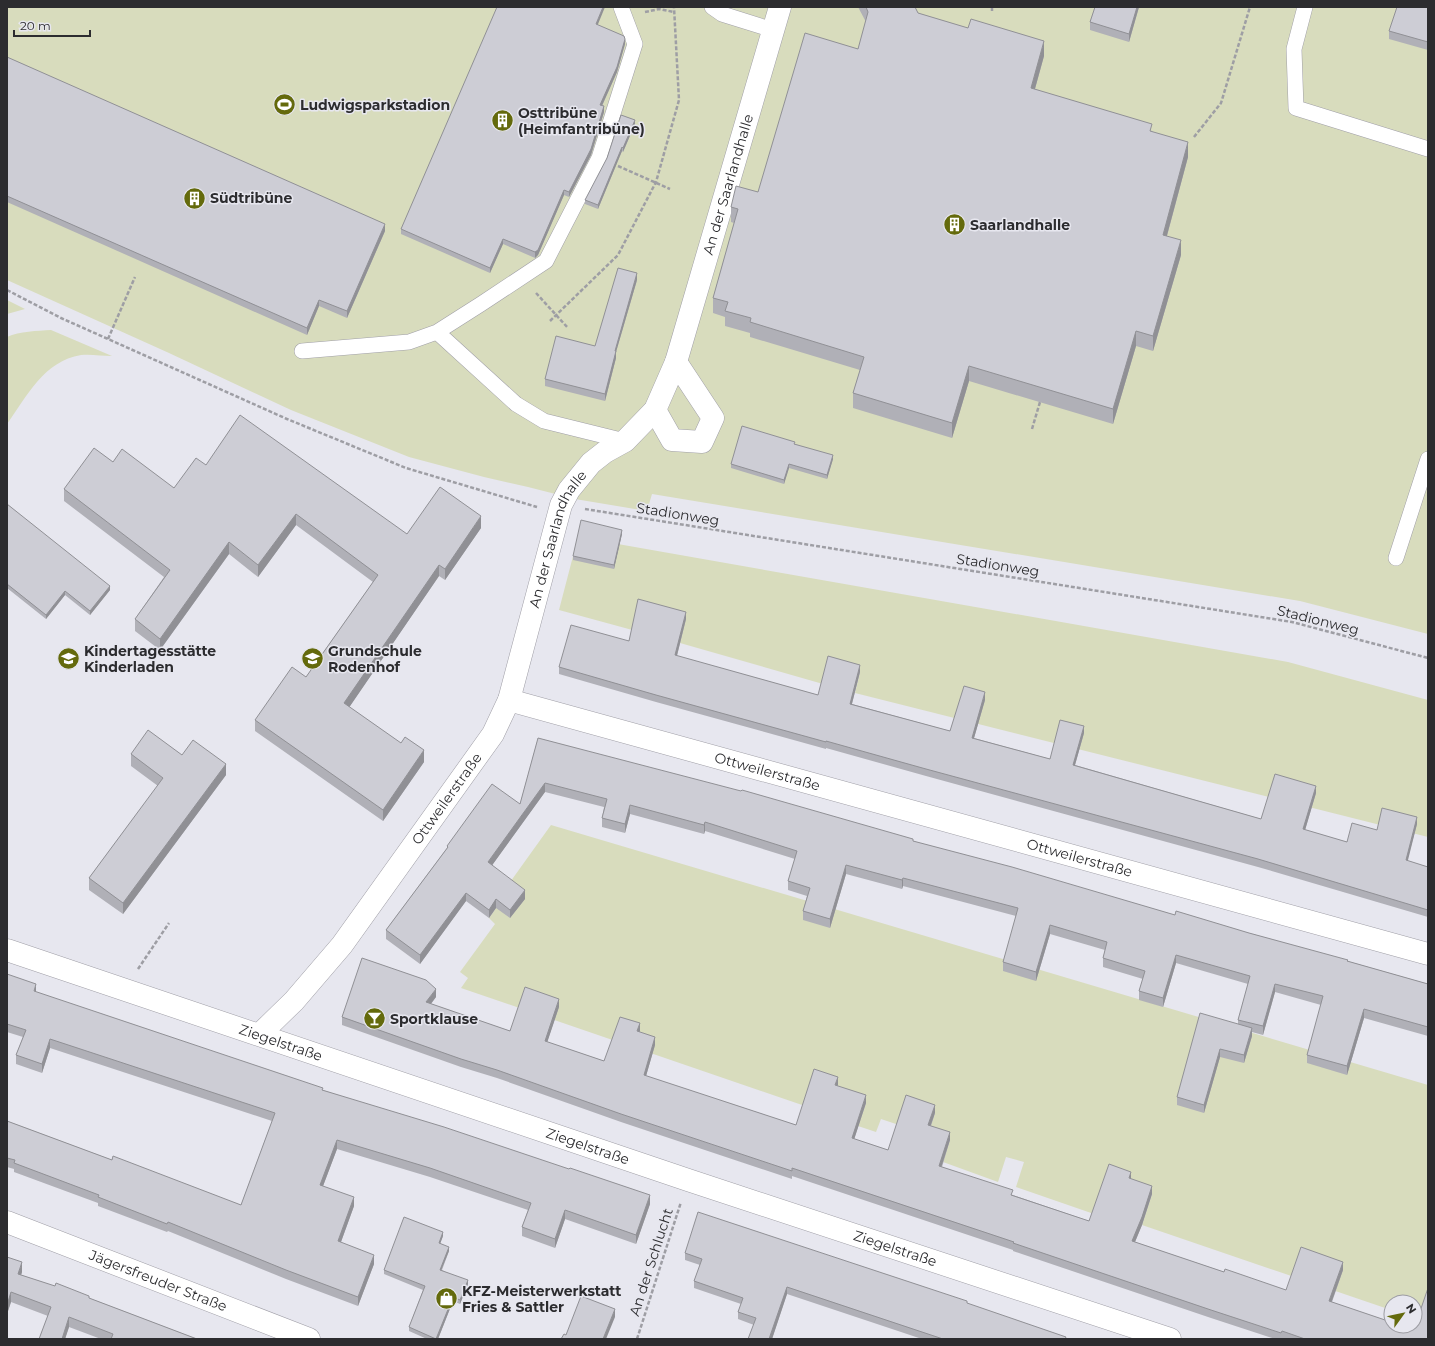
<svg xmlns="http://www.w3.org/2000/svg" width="1435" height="1346" font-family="Montserrat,sans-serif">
	<rect width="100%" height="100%" fill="#e7e7ef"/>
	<!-- green -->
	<path fill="#d8dcbd" d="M7,7H1428V634L1300,601L652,494L647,511L575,499L528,487L484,477L409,457L291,410L169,353L7,280Z
		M7,300L25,309L7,314Z
		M51,330L112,356C102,356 91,354 81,355C44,361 27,396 7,424V337C20,331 37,331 51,330Z
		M578,537L1288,662L1428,700V837L855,693L860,672L823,684L680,643L559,610Z
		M551,825L1428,1085V1323L1415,1319V1302H1391V1310L1142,1225L1152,1194L1094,1214L1016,1187L1024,1162L1006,1157L998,1182L943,1162L950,1140L928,1133L935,1113L899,1125L881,1119L876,1132L858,1126L866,1103L835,1093L837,1085L805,1106L461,988L468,978L460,972L495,924L489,918L496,908L508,885Z"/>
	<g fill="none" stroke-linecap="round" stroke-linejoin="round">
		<defs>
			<path id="lane" d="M712,7L722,14L773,30
				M1305,7L1294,49L1296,108L1428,149
				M437,332L516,404L544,421L625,441
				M302,351L409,342L437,332L481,304L546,261L599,158L635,44L621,7
				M1396,558L1428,459"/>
			<g id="street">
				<path d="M655,410L672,440L702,442L713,418L676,362"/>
				<path id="s1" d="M509,700L1428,954"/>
				<path id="s2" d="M7,950L688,1180L1170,1339"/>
				<path id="s3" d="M260,1034L294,1001L342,945L493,734L509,700L561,505L569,490L591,463L605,452L625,441L655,410L676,362L780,7"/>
				<path id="s4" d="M7,1222L309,1339"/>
			</g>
		</defs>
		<!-- lane casing -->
		<use href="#lane" stroke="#a09fa7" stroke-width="16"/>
		<!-- street casing -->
		<use href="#street" stroke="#a09fa7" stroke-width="23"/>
		<!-- path -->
		<path stroke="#9e9ea4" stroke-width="2.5" stroke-dasharray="4 2" stroke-linecap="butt" d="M992,7V11
			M645,12L659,9L674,12
			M1194,137L1221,103L1250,7
			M618,166L670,189
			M7,290L61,318L287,419L406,468L537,507
			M536,293L568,328
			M550,321L618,255L656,182L679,100L674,7
			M108,339L135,277
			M1032,429L1040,402
			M585,509L1292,622L1428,658
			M138,969L169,923
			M637,1339L681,1202"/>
		<!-- lane -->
		<use href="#lane" stroke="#fff" stroke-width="15"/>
		<!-- street -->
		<use href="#street" stroke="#fff" stroke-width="22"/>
	</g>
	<!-- wall -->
	<path fill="#b0b0b7" d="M858,7H915L918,13L1044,56L1035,89L1152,131L1188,157L1167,236L1181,255L1153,351L1136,346L1113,424L969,381L952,438L853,408V393L860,370L750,337V333L725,326V317L713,313V298L734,223L731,222V207L758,192L858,49L866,22Z
		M1095,7H1139L1129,42L1090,30V22Z
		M1428,7V50L1389,39V31Z
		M598,25L625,44L617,72L602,106L604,112L591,155L569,197L564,195L538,255L535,258L503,244L490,273L401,234V229Z
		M7,57L385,231L347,318L319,306L307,335L7,202Z
		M635,124L623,152L622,151L598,209L585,204V200Z
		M637,280L616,352V358L605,401L545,386V379L595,346Z
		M795,444L833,459L827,479L789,468L784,484L731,468V464Z
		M113,462L174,488L206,465L407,534L481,528L445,580L439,576L349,707L424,762L383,821L255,731V720L306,677L373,582L296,525L258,577L229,554L160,650L135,631V619L164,577L64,501V489Z
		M7,504L110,590L90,615L65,595L46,619L7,588Z
		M622,534L614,569L573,560V556Z
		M686,619L677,656L818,695L860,672L852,704L950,731L985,700L974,738L1050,759L1084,733L1075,765L1261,819L1316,793L1305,830L1347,842L1377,830L1417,824L1407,861L1428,867V917L1258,867L926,776L826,748V749L656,702L559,674V667Z
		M538,738L913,841L1175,915L1249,933L1428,984V1036L1364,1018L1347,1075L1307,1063V1055L1321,1005L1275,992L1263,1035L1252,1032V1036L1244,1063L1220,1057L1204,1113L1177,1105V1097L1238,1024V1020L1248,984L1176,963L1163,1007L1139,1000V991L1143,979L1103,967V958L1105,950L1050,934L1036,981L1003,971V962L1016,916L903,886L902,889L846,874L830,928L803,920V911L807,896L788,890V881L795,859L705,831L704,834L630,814L625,833L602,827V818L604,807L545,792L492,865L525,899L510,918L496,908L489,918L466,901L420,964L386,939V930L447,848V846L520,804Z
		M131,754L182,755L226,775L123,914L89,890V878L158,786L131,766Z
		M7,974L36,992L323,1090L650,1204L636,1244L565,1219L555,1248L522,1236V1227L528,1210L430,1177L337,1149L323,1186L354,1206L341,1242L374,1264L358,1306L286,1279L168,1231L167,1232L98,1206V1203L14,1172V1169L7,1167V1121L112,1160L241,1205L272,1121L50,1048L42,1073L16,1064V1055L23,1037L7,1032Z
		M436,997L431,1004L510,1031L559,1007L547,1042L604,1061L640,1031L639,1032L655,1045L646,1076L796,1125L837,1086L866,1103L854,1139L888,1150L935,1113L931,1126L950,1140L942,1167L1013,1195L1089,1221L1131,1179L1152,1194L1142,1225L1135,1242L1224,1272L1286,1290L1343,1270L1332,1302L1428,1339H1275L1211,1318L1013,1251V1250L792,1176V1179L621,1122L497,1078L461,1067L342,1025V1017Z
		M1428,1115V1127L1427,1126V1118Z
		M443,1236L440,1243L449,1251L442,1270L468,1284L460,1304L453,1301L438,1339H427L409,1331V1327L423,1290L384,1274V1270Z
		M685,1253L967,1304L1066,1339H922L787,1294L772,1339H748L754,1325L738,1319V1312L741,1304L694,1288V1281L700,1265L685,1260Z
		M7,1257L22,1272L21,1275L89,1298L197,1339H101L69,1327L65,1339H39L48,1316L11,1302L7,1314Z"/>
	<!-- shaded-wall -->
	<path fill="#909095" d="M603,7H605L596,29V24Z
		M1137,7H1139L1129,42V34Z
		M625,39V44L617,72L600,110V105Z
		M1044,41V56L1031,103V88Z
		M604,106V112L591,155L569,197V192Z
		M635,120V124L623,152V148Z
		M1188,142V157L1163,250V235Z
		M622,147V151L598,209V205Z
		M564,190V195L538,255L535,258V252Z
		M385,224V231L347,318V311Z
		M503,239V244L490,273V268Z
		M1181,240V255L1153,351V336Z
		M637,273V280L616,352V358L605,401V394L615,351Z
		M319,300V306L307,335V328Z
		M1136,331V346L1113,424V409Z
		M969,366V381L952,438V423Z
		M833,455V459L827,479V475Z
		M789,464V468L784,484V480Z
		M296,514V525L258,577V565Z
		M481,516V528L445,580V569Z
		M622,530V534L614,569V565Z
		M229,542V554L160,650V639Z
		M439,565V576L344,715V703Z
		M110,586V590L90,615V611Z
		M65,591V595L46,619V615Z
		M686,612V619L675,663V655Z
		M860,665V672L850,711V704Z
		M985,692V700L972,745V738Z
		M1084,726V733L1073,772V765Z
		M424,750V762L383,821V810Z
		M226,764V775L123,914V903Z
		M545,783V792L488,871V862Z
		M1316,786V793L1303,837V829Z
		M630,805V814L625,833V824Z
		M1417,817V824L1406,868V860Z
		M705,822V831L704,834V825Z
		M846,865V874L830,928V919Z
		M903,878V886L902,889V880Z
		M525,890V899L510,918V910Z
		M466,893V901L420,964V955Z
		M496,899V908L489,918V910Z
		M1050,925V934L1036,981V972Z
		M1176,955V963L1163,1007V998Z
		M36,984V992L34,991Z
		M1275,984V992L1263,1035V1026Z
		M436,989V997L426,1010V1002Z
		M559,999V1007L545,1049V1041Z
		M1364,1009V1018L1347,1075V1066Z
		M640,1023V1031L637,1039V1031Z
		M1252,1028V1036L1244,1063V1055Z
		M655,1037V1045L644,1083V1075Z
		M50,1039V1048L42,1073V1064Z
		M1220,1049V1057L1204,1113V1105Z
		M838,1077V1085L835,1093V1085Z
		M866,1095V1103L852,1146V1138Z
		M935,1105V1113L928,1133V1125Z
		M950,1132V1140L939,1174V1166Z
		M337,1140V1149L320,1194V1185Z
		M1131,1172V1180L1129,1178Z
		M1152,1186V1194L1142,1225L1132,1249V1241Z
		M650,1195V1204L636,1244V1235Z
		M354,1197V1206L338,1250V1241Z
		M565,1210V1219L555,1248V1239Z
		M443,1232V1236L439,1247V1243Z
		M449,1247V1251L440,1273V1270Z
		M374,1255V1264L358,1306V1297Z
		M22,1262V1272L18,1284V1274Z
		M1343,1262V1270L1329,1309V1301Z
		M468,1280V1284L460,1304V1300Z
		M787,1287V1294L772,1339H769Z
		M11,1292V1302L7,1314V1305Z
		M453,1297V1301L438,1339H436Z
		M615,1309V1317L606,1339H603Z
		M69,1317V1327L65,1339H62Z"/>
	<!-- building -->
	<path fill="#cdcdd5" stroke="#909095" d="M497,7H603L596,24L624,36L625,39L617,67L600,105L604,106L591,149L569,192L564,190L538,250L535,252L503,239L490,268L401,229Z
		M866,7H915L918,13L968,28L971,19L1044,41L1031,88L1152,124L1150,131L1188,142L1163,235L1181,240L1153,336L1136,331L1113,409L969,366L952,423L853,393L864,357L750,322L751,318L725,311L728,302L713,298L738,209L731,207L736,186L758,192L805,33L858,49L868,12Z
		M1095,7H1137L1129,34L1090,22Z
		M1397,7H1428V42L1389,31Z
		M7,57L385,224L347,311L319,300L307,328L7,196Z
		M621,115L635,120L623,148L622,147L598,205L585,200L607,158Z
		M618,268L637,273L615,351H616L605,394L545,379L556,336L595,346Z
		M240,415L407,534L440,487L481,516L445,569L439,565L344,703L401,743L405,737L424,750L383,810L255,720L292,667L306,677L378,575L296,514L258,565L229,542L160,639L135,619L170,570L64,489L94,448L113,462L122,449L174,488L196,458L206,465Z
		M742,426L795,442L794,444L833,455L827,475L789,464L784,480L731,464Z
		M7,504L110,586L90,611L65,591L46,615L7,584Z
		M581,520L622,530L614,565L573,556Z
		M638,599L686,612L675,655L818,695L828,656L860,665L850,704L950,731L964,686L985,692L972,738L1050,759L1060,720L1084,726L1073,765L1261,819L1275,774L1316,786L1303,829L1347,842L1352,823L1377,830L1382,808L1417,817L1406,860L1428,867V910L1258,859L926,769L826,741V742L656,695L559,667L571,625L629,641Z
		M148,730L182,755L193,740L226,764L123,903L89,878L163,778L131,754Z
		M538,738L741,791L742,790L913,839V841L1012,867L1175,915L1176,911L1249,933L1348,960L1347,961L1428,984V1027L1364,1009L1347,1066L1307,1055L1323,996L1275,984L1263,1026L1238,1020L1250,976L1176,955L1163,998L1139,991L1145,971L1103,958L1107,942L1050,925L1036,972L1003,962L1018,908L903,878L902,880L846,865L830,919L803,911L810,888L788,881L797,851L705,822L704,825L630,805L625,824L602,818L607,799L545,783L488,862L525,890L510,910L496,899L489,910L466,893L420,955L386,930L448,847L447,846L492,784L520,804Z
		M362,958L426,980L436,989L426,1002L510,1031L525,987L559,999L545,1041L604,1061L620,1017L640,1023L637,1031L655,1037L644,1075L796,1125L814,1069L838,1077L835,1085L866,1095L852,1138L888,1150L906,1095L935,1105L928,1125L950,1132L939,1166L1013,1190L1011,1195L1089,1221L1109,1164L1131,1172L1129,1178L1152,1186L1142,1217L1132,1241L1224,1272L1225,1269L1286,1290L1301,1247L1343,1262L1329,1301L1391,1322V1326H1404L1414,1329L1428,1288V1339H1305L1282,1331L1281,1333L1211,1310L1013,1243L1014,1242L792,1168V1171L621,1114L497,1070L461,1059L342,1017Z
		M7,974L36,984L34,991L323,1088L322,1090L444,1127L569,1169L570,1168L650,1195L636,1235L565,1210L555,1239L522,1227L531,1203L430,1168L337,1140L320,1185L354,1197L338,1241L374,1255L358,1297L286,1270L168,1222L167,1224L98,1197L99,1195L14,1163L15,1160L7,1158V1121L112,1160L113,1156L241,1205L275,1113L50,1039L42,1064L16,1055L26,1030L7,1024Z
		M1200,1013L1252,1028L1244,1055L1220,1049L1204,1105L1177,1097Z
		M698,1212L967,1301V1303L1066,1337L1065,1339H943L787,1287L769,1339H748L756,1318L738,1312L743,1298L694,1281L702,1259L685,1253Z
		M404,1217L443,1232L439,1243L449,1247L440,1270L468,1280L460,1300L453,1297L436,1339L409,1327L425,1286L384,1270Z
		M7,1257L22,1262L18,1274L55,1286L56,1283L89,1296V1298L197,1339H111L113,1334L69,1317L62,1339H39L51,1307L11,1292L7,1305Z
		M581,1296L615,1309L603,1339H561L564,1334L566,1335Z"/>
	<!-- icons -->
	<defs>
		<symbol id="stadium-disc" viewBox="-11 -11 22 22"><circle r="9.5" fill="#646a0c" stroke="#e7e7ef"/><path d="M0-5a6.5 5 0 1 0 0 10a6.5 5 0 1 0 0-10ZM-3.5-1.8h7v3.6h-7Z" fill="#fff"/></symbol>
		<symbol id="building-disc" viewBox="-11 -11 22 22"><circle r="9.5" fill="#646a0c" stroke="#e7e7ef"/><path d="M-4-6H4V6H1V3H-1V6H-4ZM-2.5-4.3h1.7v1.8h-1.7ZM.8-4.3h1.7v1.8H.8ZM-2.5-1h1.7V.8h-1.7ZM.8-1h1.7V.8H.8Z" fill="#fff"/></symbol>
		<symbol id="school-disc" viewBox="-11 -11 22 22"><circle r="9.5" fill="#646a0c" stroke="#e7e7ef"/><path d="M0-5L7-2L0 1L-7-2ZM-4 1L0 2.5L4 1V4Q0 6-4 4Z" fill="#fff"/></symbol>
		<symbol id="bar-disc" viewBox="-11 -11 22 22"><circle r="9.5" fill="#646a0c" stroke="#e7e7ef"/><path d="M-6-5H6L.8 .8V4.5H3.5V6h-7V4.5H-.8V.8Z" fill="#fff"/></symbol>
		<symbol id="shop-disc" viewBox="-11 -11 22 22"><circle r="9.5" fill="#646a0c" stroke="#e7e7ef"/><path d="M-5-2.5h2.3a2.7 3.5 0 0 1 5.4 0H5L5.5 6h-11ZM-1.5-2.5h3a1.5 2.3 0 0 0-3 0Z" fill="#fff"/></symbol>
	</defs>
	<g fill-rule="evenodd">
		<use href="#stadium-disc" x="272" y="92" width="25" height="25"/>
		<use href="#building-disc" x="490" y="108" width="25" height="25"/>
		<use href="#building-disc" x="182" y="186" width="25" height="25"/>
		<use href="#building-disc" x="942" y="212" width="25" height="25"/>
		<use href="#school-disc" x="56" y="646" width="25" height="25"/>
		<use href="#school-disc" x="300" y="646" width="25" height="25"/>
		<use href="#bar-disc" x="362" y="1006" width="25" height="25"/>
		<use href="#shop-disc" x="434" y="1286" width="25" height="25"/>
	</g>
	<g text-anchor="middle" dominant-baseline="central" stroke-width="3" stroke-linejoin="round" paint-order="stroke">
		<!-- poi labels -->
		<g font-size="14" font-weight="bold" fill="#2c2c2f" stroke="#e7e7ef" text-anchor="start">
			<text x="300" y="105">Ludwigsparkstadion</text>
			<text x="518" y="113">Osttribüne<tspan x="518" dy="16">(Heimfantribüne)</tspan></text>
			<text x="210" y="198">Südtribüne</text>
			<text x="970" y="225">Saarlandhalle</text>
			<text x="84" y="651">Kindertagesstätte<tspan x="84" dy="16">Kinderladen</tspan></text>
			<text x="328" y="651">Grundschule<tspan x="328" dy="16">Rodenhof</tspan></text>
			<text x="390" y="1019">Sportklause</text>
			<text x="462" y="1291">KFZ-Meisterwerkstatt<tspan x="462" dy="16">Fries &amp; Sattler</tspan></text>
		</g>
		<!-- street labels -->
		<g font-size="14" fill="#2c2c2f" stroke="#e7e7ef">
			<text stroke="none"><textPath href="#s3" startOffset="993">An der Saarlandhalle</textPath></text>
			<text transform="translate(678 514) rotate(9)">Stadionweg</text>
			<text stroke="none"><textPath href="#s3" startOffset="587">An der Saarlandhalle</textPath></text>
			<text transform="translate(998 565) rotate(9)">Stadionweg</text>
			<text transform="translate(1318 620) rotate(14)">Stadionweg</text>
			<text stroke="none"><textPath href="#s1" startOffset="268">Ottweilerstraße</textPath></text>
			<text stroke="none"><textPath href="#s3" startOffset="301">Ottweilerstraße</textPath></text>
			<text stroke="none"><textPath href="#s1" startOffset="592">Ottweilerstraße</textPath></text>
			<text stroke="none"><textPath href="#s2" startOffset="289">Ziegelstraße</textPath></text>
			<text stroke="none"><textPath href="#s2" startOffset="613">Ziegelstraße</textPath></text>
			<text stroke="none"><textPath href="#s2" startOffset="937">Ziegelstraße</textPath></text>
			<text transform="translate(651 1262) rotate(-72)">An der Schlucht</text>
			<text stroke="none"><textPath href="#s4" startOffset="162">Jägersfreuder Straße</textPath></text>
		</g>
	</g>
	<!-- border -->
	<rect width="1435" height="1346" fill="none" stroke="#2c2c2f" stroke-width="16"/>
	<!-- north arrow -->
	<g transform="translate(1403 1314) rotate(57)"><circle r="19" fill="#e7e7ef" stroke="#9c9ca2"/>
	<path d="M0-3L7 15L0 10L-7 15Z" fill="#646a0c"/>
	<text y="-6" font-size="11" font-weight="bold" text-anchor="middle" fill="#2c2c2f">N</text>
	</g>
	<!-- scale -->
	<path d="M14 30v6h76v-6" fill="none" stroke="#2c2c2f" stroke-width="2"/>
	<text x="20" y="30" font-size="12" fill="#2c2c2f" stroke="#e7e7ef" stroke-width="3" paint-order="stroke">20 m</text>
</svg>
